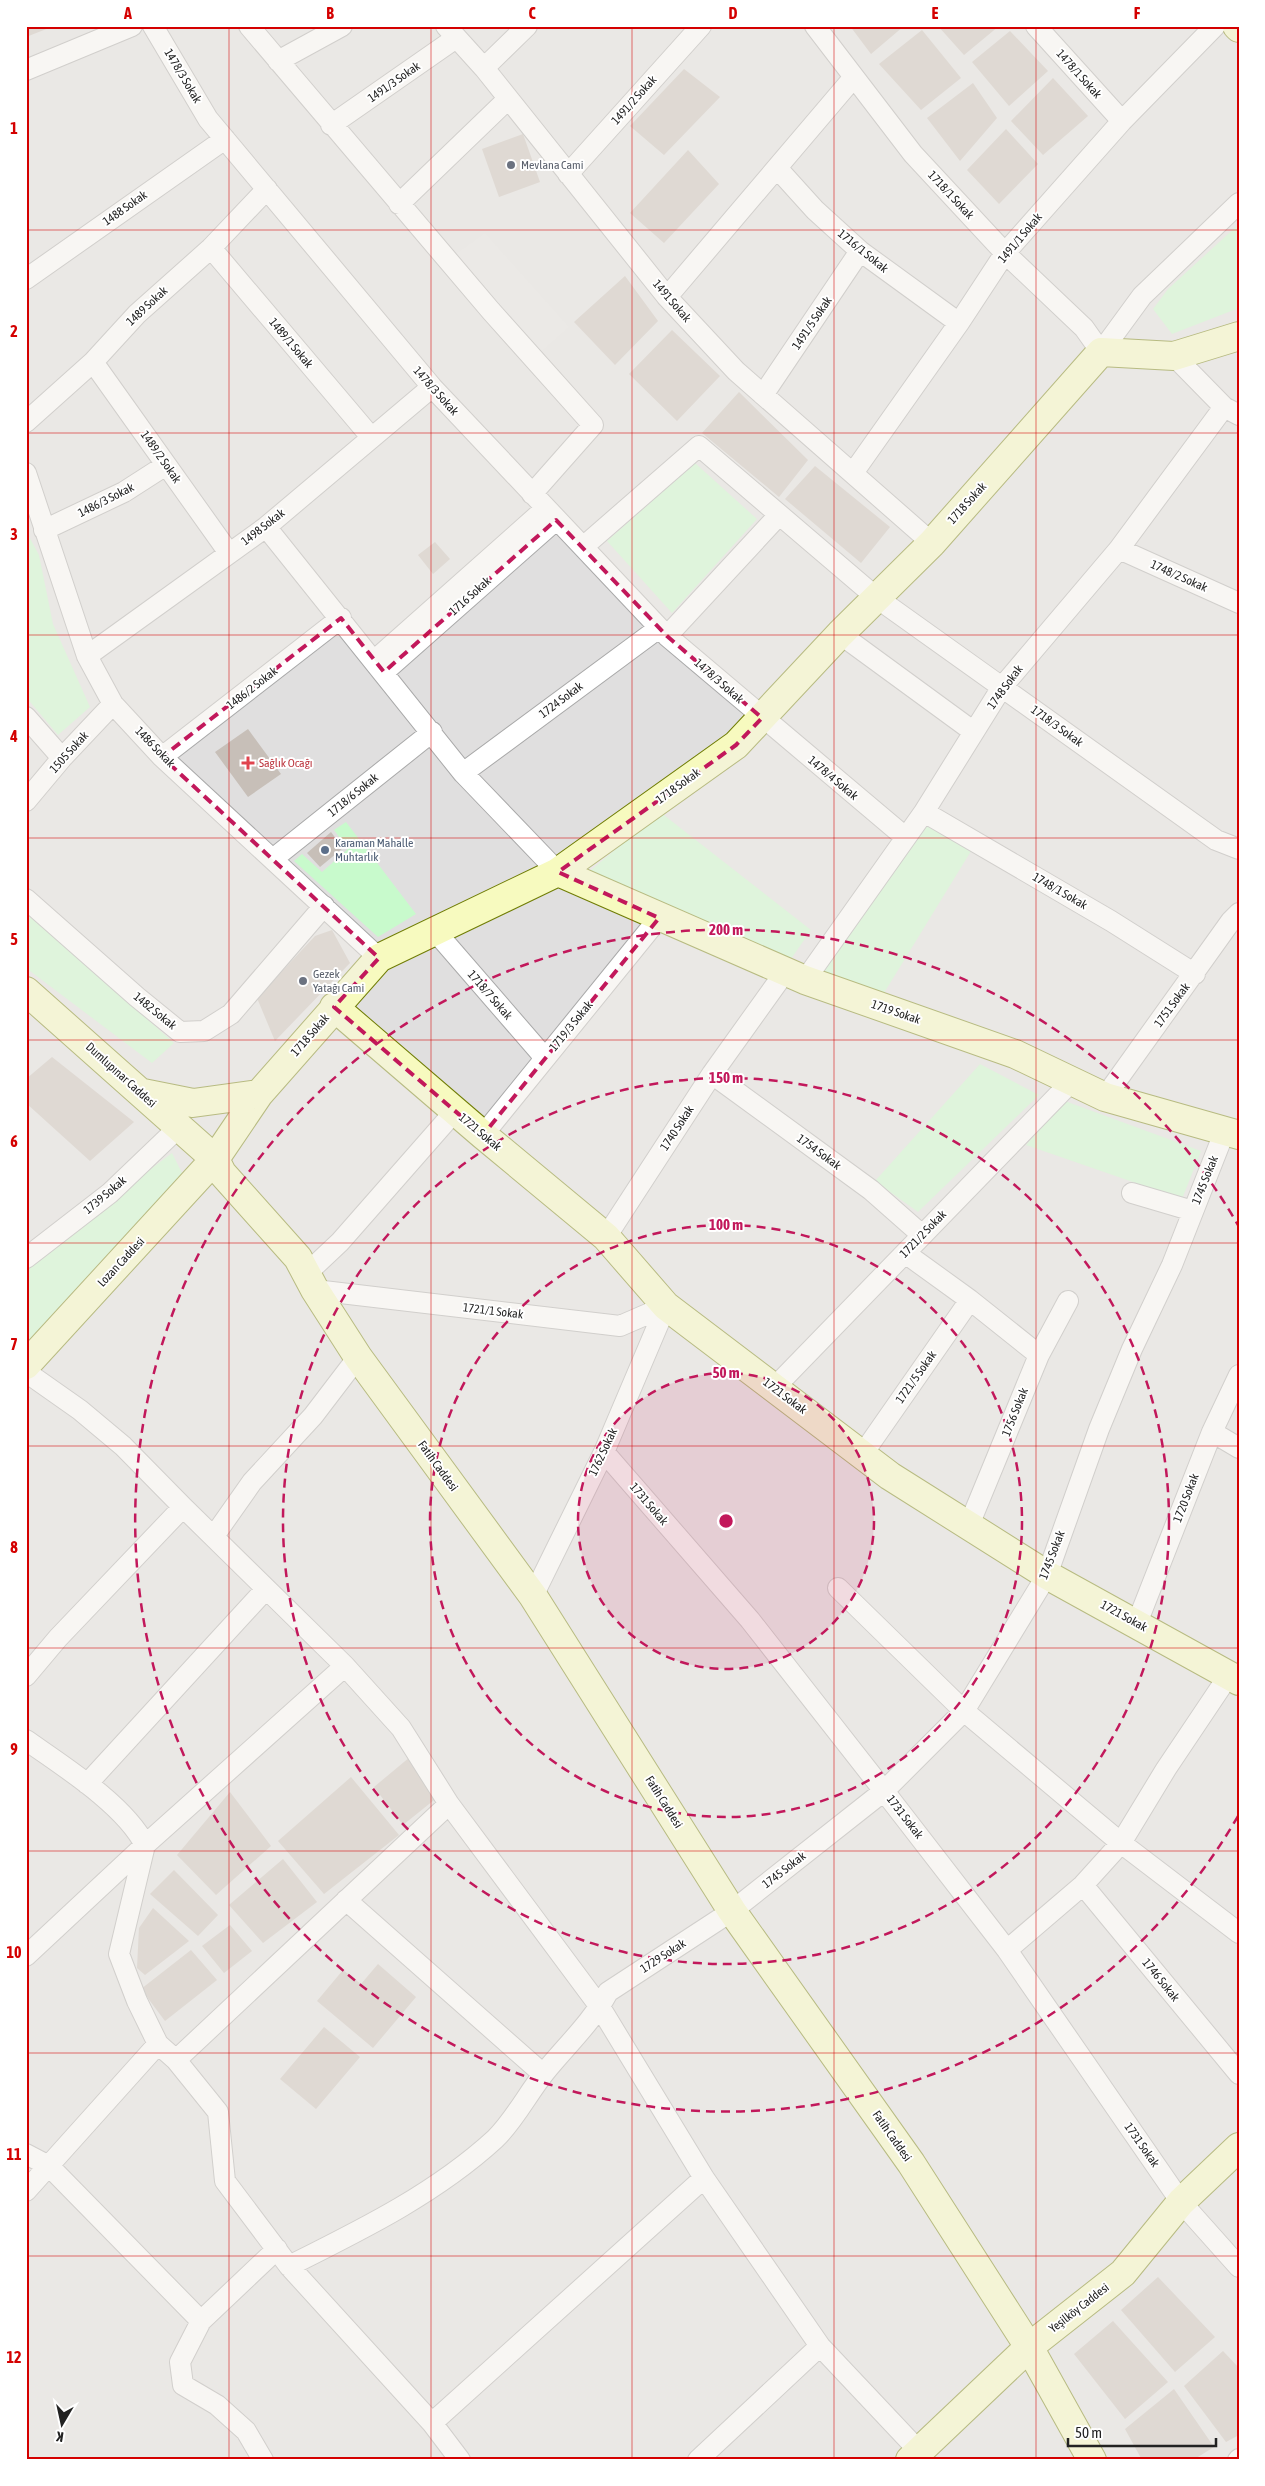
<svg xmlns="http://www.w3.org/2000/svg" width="1265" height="2486" font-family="'Asap Condensed',sans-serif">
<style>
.residential{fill:#e0dfdf}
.park{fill:#c8facc}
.parking{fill:#e2e2e2}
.building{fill:#c7bfb8}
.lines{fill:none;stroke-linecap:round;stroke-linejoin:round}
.street-casing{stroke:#a9a9a9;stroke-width:22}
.secondary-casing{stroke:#707d05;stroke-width:30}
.street{stroke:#fff;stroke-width:20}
.secondary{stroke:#f7fabf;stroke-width:28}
.marked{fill:none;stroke:#c2185b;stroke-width:4;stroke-dasharray:10 6;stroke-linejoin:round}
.grid{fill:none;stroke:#d40000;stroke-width:1;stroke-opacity:0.55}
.ring{fill:none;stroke:#c2185b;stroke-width:2.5;stroke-dasharray:9 6}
.worship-dot{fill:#6b7280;stroke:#fff;stroke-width:2}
.health-dot{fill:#e0444e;stroke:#fff;stroke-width:2}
.service-dot{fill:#5c6f8a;stroke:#fff;stroke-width:2}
.labels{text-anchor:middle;stroke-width:4;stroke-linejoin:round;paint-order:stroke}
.street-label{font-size:12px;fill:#222;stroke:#fff}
.worship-label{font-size:12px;fill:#5b616d;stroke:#fff;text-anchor:start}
.health-label{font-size:12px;fill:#be3a42;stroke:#fff;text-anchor:start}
.service-label{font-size:12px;fill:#4e5e75;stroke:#fff;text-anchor:start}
.centre{fill:#c2185b;stroke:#fff;stroke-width:2.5}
.ring-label{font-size:15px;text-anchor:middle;font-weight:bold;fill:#c2185b;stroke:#fff;stroke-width:4;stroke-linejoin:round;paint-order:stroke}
.neatline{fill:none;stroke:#d40000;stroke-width:2}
.grid-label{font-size:16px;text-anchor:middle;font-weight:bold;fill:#d40000}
</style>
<rect width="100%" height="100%" fill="#f2efe9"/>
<path class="residential" d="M26,26H1239V2460H26Z"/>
<path class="park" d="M1239,224V308L1172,334L1153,309L1168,289Z
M695,463L757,519L672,613L607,541Z
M26,531L39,555L53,624L90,707L58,735L26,697Z
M660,812L811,930L791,959L584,876Z
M346,822L416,914L378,937L294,861L302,854L322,872L348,849L334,830Z
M926,822L976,843L884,993L823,971Z
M26,910L174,1043L152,1063L26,968Z
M980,1064L1039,1095L918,1212L875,1181Z
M1065,1101L1201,1151L1182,1199L1026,1145Z
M172,1153L182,1173L26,1343V1263Z"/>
<path class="parking" d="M485,233L569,327L533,359L447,260Z"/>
<path class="building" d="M26,26H54L26,37Z
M850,26H904L871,54Z
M938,26H999L964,55Z
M922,30L961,78L921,110L879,64Z
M1010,31L1048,71L1009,106L972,62Z
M684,69L720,97L664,155L630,126Z
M1053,78L1088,116L1043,155L1011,121Z
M973,83L997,118L960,161L927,118Z
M1006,129L1038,164L999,204L967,170Z
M523,134L540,182L499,197L482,149Z
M688,150L719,184L664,243L630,213Z
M625,276L658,321L615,365L574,322Z
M672,330L720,376L677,421L629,374Z
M739,392L808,460L779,497L702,433Z
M815,466L890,527L861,563L785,499Z
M435,542L450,559L433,574L418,555Z
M248,729L281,774L248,797L215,752Z
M331,832L343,848L320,867L307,853Z
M332,930L350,963L275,1041L257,998L315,936Z
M52,1057L134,1122L90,1161L26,1103V1079Z
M410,1757L439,1796L403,1825L374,1787Z
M351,1777L399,1835L324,1894L278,1841Z
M230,1792L271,1846L216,1895L177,1855Z
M283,1859L317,1902L263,1943L229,1905Z
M174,1870L218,1915L198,1936L150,1894Z
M153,1908L189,1941L145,1975L137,1968L139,1928Z
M230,1925L252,1951L224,1973L202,1946Z
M191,1950L217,1980L165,2021L141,1989Z
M378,1964L416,1997L373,2048L317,2001L343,1970L361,1984Z
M324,2027L360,2057L316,2109L280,2079Z
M1158,2277L1215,2337L1175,2372L1121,2310Z
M1113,2321L1168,2382L1125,2419L1074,2354Z
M1223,2351L1239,2368V2435L1226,2442L1184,2386Z
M1174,2389L1214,2447L1193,2460H1142L1125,2429Z"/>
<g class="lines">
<defs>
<path id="street" d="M153,26L208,119L432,387L667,636L905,837
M249,26L491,311L593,425L532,494
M446,26L484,68L667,297L736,371L932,543
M815,26L913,154L1005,253L1084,328L1101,352L1142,296L1239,203
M1036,26L1122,121
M278,61L342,26
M484,68L527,26
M26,70L132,26
M331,125L456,38
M777,168L815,210L860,251L959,323
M568,174L701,26
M399,204L508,99
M211,248L371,437
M26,279L225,139
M667,297L854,77
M1174,356L1224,407L1239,415
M93,362L229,553
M763,395L860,251
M26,422L93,362L137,314L211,248L267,189
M26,473L87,656L113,704L162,757L379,958
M853,473L959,323L1005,253L1122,121L1215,26
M266,527L463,773L558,872
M44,530L124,492L166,465
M583,547L699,446L877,598L1216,840L1239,849
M1119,549L1239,603
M840,634L974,732
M667,636L779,515
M87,656L266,527L432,387
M375,660L545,509
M384,672L556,520
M26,717L62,758
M162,757L341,618
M463,773L659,628
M26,801L62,758L113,704
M924,812L1111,921L1195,974
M274,858L432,732
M26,899L137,997L180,1032L204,1031L231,1014L324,906
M435,931L545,1058
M805,980L924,812L1002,687L1119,549L1224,407
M712,1074L871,1190L922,1235
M1105,1097L1231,921L1239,913
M483,1135L659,918
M1132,1193L1193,1211
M606,1237L712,1074L785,972
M905,1253L970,1300L1039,1355
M26,1258L110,1193L179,1127
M306,1274L340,1242L455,1111
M315,1290L620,1326L666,1306
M26,1372L80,1410L123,1446L183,1507L345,1666L401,1728L449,1804L600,2007L704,2178L820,2346L919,2451
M774,1388L1072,1081
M1212,1432L1239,1448
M604,1452L750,1620L884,1791L1007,1950L1181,2202L1239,2267
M862,1455L970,1300
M969,1525L1039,1355L1068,1301
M214,1536L252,1482L313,1416L358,1357
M838,1588L964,1711L1121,1843L1239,1933
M533,1596L604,1452L666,1306
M1137,1623L1212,1432L1239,1375
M26,1676L58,1638L183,1507
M26,1740C63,1766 125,1805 145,1845L119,1954L137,2001L158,2044L176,2060L218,2112L225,2181L289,2266L432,2423L460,2460
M87,1784L265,1590
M1083,1885L1239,2074
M346,1900L543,2074
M1007,1950L1083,1885L1121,1843L1166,1769L1229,1675
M26,1956L145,1845L345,1666
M176,2060L449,1804
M26,2154L49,2166L201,2321
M26,2191L158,2044
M289,2266C361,2230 435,2194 495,2139C514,2121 528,2093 545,2072C566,2046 592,2022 608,1992L732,1911L884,1791L964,1711L1047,1575L1099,1429L1132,1349L1172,1265L1224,1133
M432,2423L704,2178
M263,2460L246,2431L217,2405L183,2385L180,2362L201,2321L277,2249
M698,2460L820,2346
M1238,2460L1239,2459"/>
<path id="secondary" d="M1237,26L1239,28
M558,872L805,980L1015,1054L1105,1097L1239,1135
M26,991L215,1159L222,1173L298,1258L315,1290L358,1357L533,1596L732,1911L911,2163L1029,2347L1092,2460
M334,1007L483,1135L606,1237L666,1306L890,1476L1047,1575L1239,1681
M143,1093L193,1103L259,1094
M26,1365L215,1159L259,1094L379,958L558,872L736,745L840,634L932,543L1101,352L1174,356L1239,336
M910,2460L1029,2347L1123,2273L1181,2202L1239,2147"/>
</defs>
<use href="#street" class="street-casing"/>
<use href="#secondary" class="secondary-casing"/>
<use href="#street" class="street"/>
<use href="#secondary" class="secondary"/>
</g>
<path d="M0 0H1265V2486H0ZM556,520L667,636L762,718L736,745L558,872L659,918L483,1135L334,1007L379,958L162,757L341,618L384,672Z" fill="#f2efe9" fill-opacity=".55" fill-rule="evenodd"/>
<path class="marked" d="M556,520L667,636L762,718L736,745L558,872L659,918L483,1135L334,1007L379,958L162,757L341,618L384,672Z"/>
<path class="grid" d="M229,26V2460M431,26V2460M632,26V2460M834,26V2460M1036,26V2460M26,230H1239M26,433H1239M26,635H1239M26,838H1239M26,1040H1239M26,1243H1239M26,1446H1239M26,1648H1239M26,1851H1239M26,2053H1239M26,2256H1239"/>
<circle cx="726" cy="1521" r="148" fill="#c2185b" fill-opacity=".12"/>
<g class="ring">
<circle cx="726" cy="1521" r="148"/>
<circle cx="726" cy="1521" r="296"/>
<circle cx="726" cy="1521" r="443"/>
<path d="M1238 1816A591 591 0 1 1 1238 1225"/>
</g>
<g class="worship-dot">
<circle cx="511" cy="165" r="5"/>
<circle cx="303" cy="981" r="5"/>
</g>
<path class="health-dot" d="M245.5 755.5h5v5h5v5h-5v5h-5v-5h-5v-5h5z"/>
<circle class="service-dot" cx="325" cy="850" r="5"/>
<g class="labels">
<g class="street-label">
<text transform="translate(1079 74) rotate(48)" y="4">1478/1 Sokak</text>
<text transform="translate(183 76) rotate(59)" y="4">1478/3 Sokak</text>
<text transform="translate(394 82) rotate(-35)" y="4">1491/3 Sokak</text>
<text transform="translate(634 100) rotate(-48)" y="4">1491/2 Sokak</text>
<text transform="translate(951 195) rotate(47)" y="4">1718/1 Sokak</text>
<text transform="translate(125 208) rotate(-35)" y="4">1488 Sokak</text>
<text transform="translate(1020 238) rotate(-50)" y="4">1491/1 Sokak</text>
<text transform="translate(863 251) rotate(39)" y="4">1716/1 Sokak</text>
<text transform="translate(672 301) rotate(49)" y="4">1491 Sokak</text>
<text transform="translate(147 306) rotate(-43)" y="4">1489 Sokak</text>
<text transform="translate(812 323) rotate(-56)" y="4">1491/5 Sokak</text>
<text transform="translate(291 343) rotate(50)" y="4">1489/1 Sokak</text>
<text transform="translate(436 391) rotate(48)" y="4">1478/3 Sokak</text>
<text transform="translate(161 457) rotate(55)" y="4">1489/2 Sokak</text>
<text transform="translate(106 500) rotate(-27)" y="4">1486/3 Sokak</text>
<text transform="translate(967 503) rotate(-48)" y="4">1718 Sokak</text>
<text transform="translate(263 527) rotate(-38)" y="4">1498 Sokak</text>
<text transform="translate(1179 576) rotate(24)" y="4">1748/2 Sokak</text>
<text transform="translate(470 596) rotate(-42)" y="4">1716 Sokak</text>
<text transform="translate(719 681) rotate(41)" y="4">1478/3 Sokak</text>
<text transform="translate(1005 687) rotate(-54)" y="4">1748 Sokak</text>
<text transform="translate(252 688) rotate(-38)" y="4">1486/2 Sokak</text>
<text transform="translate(561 700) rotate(-37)" y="4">1724 Sokak</text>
<text transform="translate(1057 726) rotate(36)" y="4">1718/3 Sokak</text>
<text transform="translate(155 747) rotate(46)" y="4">1486 Sokak</text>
<text transform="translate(69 752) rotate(-48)" y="4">1505 Sokak</text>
<text transform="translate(833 778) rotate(40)" y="4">1478/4 Sokak</text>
<text transform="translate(678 786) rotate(-36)" y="4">1718 Sokak</text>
<text transform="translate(353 795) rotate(-39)" y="4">1718/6 Sokak</text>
<text transform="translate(1060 891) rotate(30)" y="4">1748/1 Sokak</text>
<text transform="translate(490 995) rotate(49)" y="4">1718/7 Sokak</text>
<text transform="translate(1172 1005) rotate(-54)" y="4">1751 Sokak</text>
<text transform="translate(155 1011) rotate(39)" y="4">1482 Sokak</text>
<text transform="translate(896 1012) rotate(19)" y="4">1719 Sokak</text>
<text transform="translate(571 1026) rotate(-51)" y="4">1719/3 Sokak</text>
<text transform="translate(310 1035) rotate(-49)" y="4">1718 Sokak</text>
<text transform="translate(121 1075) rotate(42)" y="4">Dumlupınar Caddesi</text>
<text transform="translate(677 1128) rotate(-57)" y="4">1740 Sokak</text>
<text transform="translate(480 1132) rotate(40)" y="4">1721 Sokak</text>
<text transform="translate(819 1152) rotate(36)" y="4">1754 Sokak</text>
<text transform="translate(1205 1180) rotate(-68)" y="4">1745 Sokak</text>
<text transform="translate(105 1195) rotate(-40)" y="4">1739 Sokak</text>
<text transform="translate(923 1234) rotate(-46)" y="4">1721/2 Sokak</text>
<text transform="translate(121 1262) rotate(-47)" y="4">Lozan Caddesi</text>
<text transform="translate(493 1311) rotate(7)" y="4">1721/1 Sokak</text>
<text transform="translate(916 1377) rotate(-55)" y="4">1721/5 Sokak</text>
<text transform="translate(785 1396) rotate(37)" y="4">1721 Sokak</text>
<text transform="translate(1015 1412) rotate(-68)" y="4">1756 Sokak</text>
<text transform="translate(603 1452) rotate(-65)" y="4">1762 Sokak</text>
<text transform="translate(438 1466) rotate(54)" y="4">Fatih Caddesi</text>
<text transform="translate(1186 1498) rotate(-69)" y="4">1720 Sokak</text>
<text transform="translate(649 1504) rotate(49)" y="4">1731 Sokak</text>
<text transform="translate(1052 1555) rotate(-69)" y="4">1745 Sokak</text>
<text transform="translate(1124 1616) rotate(29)" y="4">1721 Sokak</text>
<text transform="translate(664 1802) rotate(58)" y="4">Fatih Caddesi</text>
<text transform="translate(905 1817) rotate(52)" y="4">1731 Sokak</text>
<text transform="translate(784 1870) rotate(-38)" y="4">1745 Sokak</text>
<text transform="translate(663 1956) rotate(-33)" y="4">1729 Sokak</text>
<text transform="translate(1161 1980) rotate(51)" y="4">1746 Sokak</text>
<text transform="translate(892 2136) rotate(55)" y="4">Fatih Caddesi</text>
<text transform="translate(1142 2145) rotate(55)" y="4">1731 Sokak</text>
<text transform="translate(1079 2308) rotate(-38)" y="4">Yeşilköy Caddesi</text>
</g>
<g class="worship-label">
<text x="521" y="169">Mevlana Cami</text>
<text x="313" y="978">Gezek<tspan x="313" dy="14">Yatağı Cami</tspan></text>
</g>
<g class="health-label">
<text x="259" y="767">Sağlık Ocağı</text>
</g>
<g class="service-label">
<text x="335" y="847">Karaman Mahalle<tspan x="335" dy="14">Muhtarlık</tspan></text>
</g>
</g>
<circle cx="726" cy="1521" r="8" class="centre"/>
<g class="ring-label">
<text x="726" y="935">200 m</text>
<text x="726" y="1083">150 m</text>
<text x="726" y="1230">100 m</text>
<text x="726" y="1378">50 m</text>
</g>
<rect width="1265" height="2486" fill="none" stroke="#ffffff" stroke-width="55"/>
<g transform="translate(62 2424) rotate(189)" stroke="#ffffff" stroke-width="4" paint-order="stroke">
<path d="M0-4L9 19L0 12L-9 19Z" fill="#222222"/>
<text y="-8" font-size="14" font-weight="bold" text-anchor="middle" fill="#222222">K</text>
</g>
<path d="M1068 2438v8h148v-8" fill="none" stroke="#222222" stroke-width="2.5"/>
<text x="1075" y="2438" font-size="15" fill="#222222" stroke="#ffffff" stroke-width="4" paint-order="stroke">50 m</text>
<rect x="28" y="28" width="1210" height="2430" class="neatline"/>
<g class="grid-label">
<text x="128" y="19">A</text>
<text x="330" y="19">B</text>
<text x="532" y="19">C</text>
<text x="733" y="19">D</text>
<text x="935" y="19">E</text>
<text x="1137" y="19">F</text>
<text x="14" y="134">1</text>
<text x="14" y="337">2</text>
<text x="14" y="540">3</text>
<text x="14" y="742">4</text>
<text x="14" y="945">5</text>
<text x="14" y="1147">6</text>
<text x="14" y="1350">7</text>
<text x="14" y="1553">8</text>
<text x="14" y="1755">9</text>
<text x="14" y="1958">10</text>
<text x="14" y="2160">11</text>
<text x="14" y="2363">12</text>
</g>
</svg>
